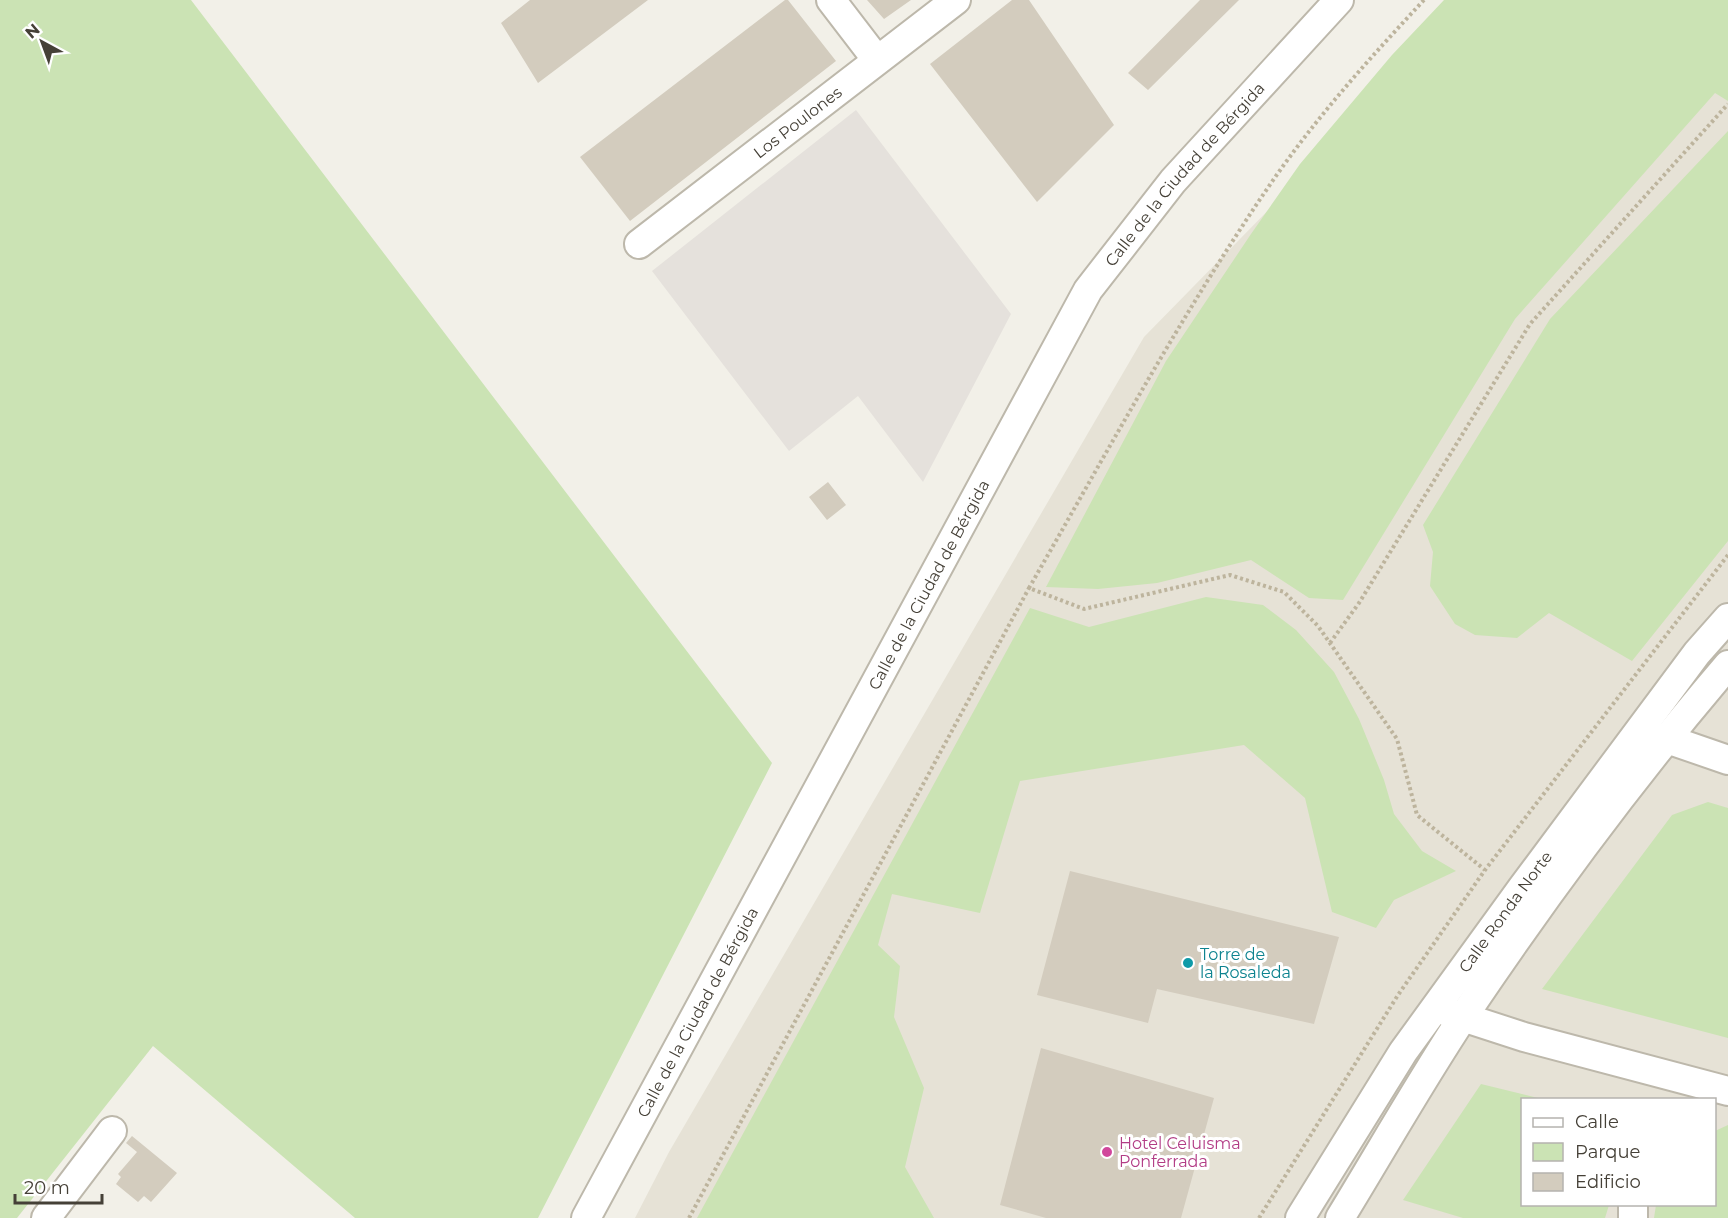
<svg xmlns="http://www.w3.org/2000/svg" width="1728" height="1218" font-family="Montserrat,sans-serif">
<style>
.residential{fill:#e6e2d6;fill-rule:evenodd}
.industrial{fill:#e5e1dc}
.green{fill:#cbe3b4}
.building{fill:#d3ccbe}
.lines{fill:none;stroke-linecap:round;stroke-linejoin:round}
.minor-casing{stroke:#bdb8ab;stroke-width:32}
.path{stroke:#bdb49d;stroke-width:4;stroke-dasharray:3 3;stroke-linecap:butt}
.minor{stroke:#fff;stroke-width:28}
.culture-dot{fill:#0f9aa8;stroke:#fff;stroke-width:2}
.hotel-dot{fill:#d1479c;stroke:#fff;stroke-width:2}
.labels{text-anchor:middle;stroke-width:6;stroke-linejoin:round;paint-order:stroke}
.street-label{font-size:16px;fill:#454037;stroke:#fff}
.culture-label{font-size:16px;fill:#0d838f;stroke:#fff;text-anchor:start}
.hotel-label{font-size:16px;fill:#b23c85;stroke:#fff;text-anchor:start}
</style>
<rect width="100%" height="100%" fill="#f2f0e8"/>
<path class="residential" d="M1474,0H1728V1218H635L669,1152L1144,337ZM1522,1100H1714V1204H1522Z"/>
<path class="industrial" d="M856,110L1011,314L923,482L858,396L789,451L652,271Z"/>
<path class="green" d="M0,0H191L772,763L538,1218H355L153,1046L17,1218H0Z
M1444,0H1728V101L1715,93L1515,319L1343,600L1309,598L1251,560L1157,583L1098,589L1046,587L1166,361L1251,234L1300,164L1392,55Z
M1728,131V541L1632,661L1549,613L1517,638L1475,635L1455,624L1430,586L1433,552L1423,525L1550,319Z
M1206,597L1263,605L1296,630L1334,672L1359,719L1384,780L1394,814L1422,851L1456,871L1394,900L1376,928L1332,912L1305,798L1244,745L1020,781L980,913L892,894L878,945L900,966L894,1017L924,1088L905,1167L934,1218H697L1030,608L1089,627Z
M1708,802L1728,808V1038L1542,989L1672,815Z
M1481,1084L1542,1099L1522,1100V1204L1609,1205L1605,1218H1463L1403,1200Z
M1728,1125V1218H1654L1656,1205L1714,1204L1715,1131Z"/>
<path class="building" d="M530,0H648L538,83L501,23Z
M785,0H788L836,61L630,221L580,157Z
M867,0H911L884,19Z
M1012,0H1029L1114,125L1037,202L930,64Z
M1200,0H1239L1148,90L1128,73Z
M828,482L846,505L827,520L809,497Z
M1070,871L1339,937L1314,1024L1157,989L1148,1023L1037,995Z
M1041,1048L1214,1098L1181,1218H1046L1000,1205Z
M132,1136L177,1173L151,1202L144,1196L138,1202L116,1184L121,1177L118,1174L137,1152L126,1143Z"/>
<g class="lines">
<defs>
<g id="minor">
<path d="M831,0L877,60"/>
<path id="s1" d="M639,244L956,0"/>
<path d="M1667,739L1728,760"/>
<path d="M1447,1012L1524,1037L1728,1091"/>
<path d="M46,1218L112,1131"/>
<path id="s2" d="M586,1218L1088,290L1173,181L1339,0"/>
<path id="s3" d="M1300,1218L1403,1052L1522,888L1697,653L1728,618"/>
<path d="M1340,1218C1381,1151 1420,1082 1463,1017C1545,895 1633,776 1728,665"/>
<path d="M1633,1218V1204"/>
</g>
</defs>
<use href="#minor" class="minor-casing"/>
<path class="path" d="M1424,0C1368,60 1313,121 1267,189C1180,317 1106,454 1029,588L1084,609L1230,575L1284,592L1318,626L1397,739L1417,815L1485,870
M1330,643L1359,603L1530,324L1728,104
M689,1218L1029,588
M1259,1218L1398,995L1485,870L1728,555"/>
<use href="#minor" class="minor"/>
</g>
<circle class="culture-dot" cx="1188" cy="963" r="6"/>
<circle class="hotel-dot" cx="1107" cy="1152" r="6"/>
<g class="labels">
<g class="street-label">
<text dy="6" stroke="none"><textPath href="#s1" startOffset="200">Los Poulones</textPath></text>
<text dy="6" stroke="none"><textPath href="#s2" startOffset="1206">Calle de la Ciudad de Bérgida</textPath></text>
<text dy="6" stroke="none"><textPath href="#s2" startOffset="720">Calle de la Ciudad de Bérgida</textPath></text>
<text dy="6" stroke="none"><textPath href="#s3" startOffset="369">Calle Ronda Norte</textPath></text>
<text dy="6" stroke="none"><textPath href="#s2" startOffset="234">Calle de la Ciudad de Bérgida</textPath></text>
</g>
<g class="culture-label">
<text x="1200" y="960">Torre de<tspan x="1200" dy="18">la Rosaleda</tspan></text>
</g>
<g class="hotel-label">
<text x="1119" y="1149">Hotel Celuisma<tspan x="1119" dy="18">Ponferrada</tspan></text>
</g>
</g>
<rect x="1521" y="1098" width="195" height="108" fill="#ffffff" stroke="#b5b3af" stroke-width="1.5"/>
<rect x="1533" y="1118" width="30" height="9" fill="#ffffff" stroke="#b5b3af" stroke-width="1.5"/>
<text x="1575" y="1128" font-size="18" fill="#454037">Calle</text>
<rect x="1533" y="1143" width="30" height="18" fill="#cbe3b4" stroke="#b5b3af" stroke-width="1.5"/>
<text x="1575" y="1158" font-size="18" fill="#454037">Parque</text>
<rect x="1533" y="1173" width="30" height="18" fill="#d3ccbe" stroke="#b5b3af" stroke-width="1.5"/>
<text x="1575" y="1188" font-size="18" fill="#454037">Edificio</text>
<g transform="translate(42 42) rotate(319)" stroke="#ffffff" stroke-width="4.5" paint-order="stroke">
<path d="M0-4.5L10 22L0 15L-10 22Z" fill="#454037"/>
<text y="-9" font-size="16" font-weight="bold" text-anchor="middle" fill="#454037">N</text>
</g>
<path d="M15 1194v9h87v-9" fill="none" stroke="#454037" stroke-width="3"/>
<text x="24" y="1194" font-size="18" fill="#454037" stroke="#ffffff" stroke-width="4.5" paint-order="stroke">20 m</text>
</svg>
